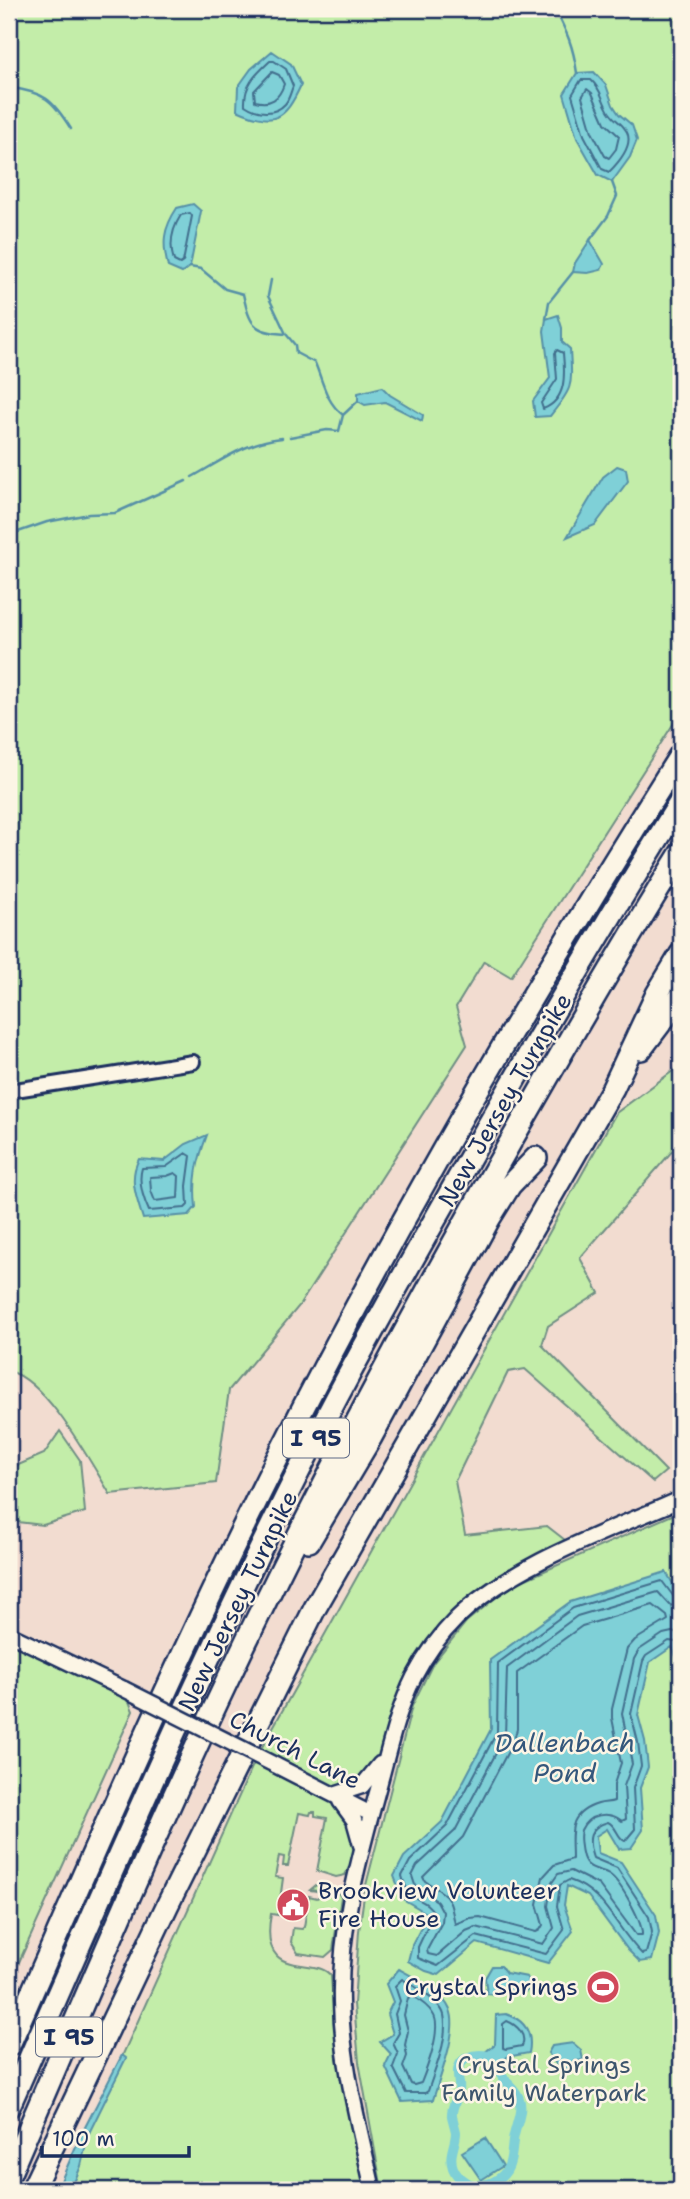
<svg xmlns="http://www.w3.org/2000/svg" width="690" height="2199" font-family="'Shantell Sans',sans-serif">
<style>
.green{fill:#c3eda9;stroke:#6f8e84;stroke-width:2}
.water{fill:#7fd0d7;stroke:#5790a7;stroke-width:2}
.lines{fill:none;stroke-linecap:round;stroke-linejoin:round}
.shore{stroke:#436f8e;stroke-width:2}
.stream{stroke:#5790a7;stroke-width:2.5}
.canal{stroke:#7fd0d7;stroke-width:10}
.minor-casing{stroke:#1b2f5e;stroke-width:18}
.tertiary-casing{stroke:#1b2f5e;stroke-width:19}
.motorway-casing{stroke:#1b2f5e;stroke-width:26}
.minor{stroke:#fcf5e5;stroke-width:12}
.tertiary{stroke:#fcf5e5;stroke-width:14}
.motorway{stroke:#fcf5e5;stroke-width:21}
.tertiary-bridge-casing{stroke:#1b2f5e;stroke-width:19;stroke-linecap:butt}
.tertiary-bridge{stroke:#fcf5e5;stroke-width:14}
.labels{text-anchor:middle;stroke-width:5;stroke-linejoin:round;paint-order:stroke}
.shield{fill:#fcf5e5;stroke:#5e6a86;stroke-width:2}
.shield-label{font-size:23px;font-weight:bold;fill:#1b2f5e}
.street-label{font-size:24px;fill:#1b2f5e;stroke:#fcf5e5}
.poi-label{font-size:24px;fill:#1b2f5e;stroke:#fcf5e5;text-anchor:start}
.park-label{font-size:24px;fill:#3d556d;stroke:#fcf5e5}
.water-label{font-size:26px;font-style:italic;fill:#34577c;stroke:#fcf5e5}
</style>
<rect width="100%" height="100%" fill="#f2dcd0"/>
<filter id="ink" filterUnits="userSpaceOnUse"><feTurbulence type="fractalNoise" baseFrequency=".0143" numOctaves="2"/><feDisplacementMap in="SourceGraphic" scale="14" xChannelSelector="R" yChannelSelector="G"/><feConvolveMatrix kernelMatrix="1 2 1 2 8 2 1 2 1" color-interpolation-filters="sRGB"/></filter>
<g filter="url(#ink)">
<path class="green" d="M9,9H681V712L511,977L484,961L456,1007L467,1045L299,1306L229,1390L216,1483L110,1494C89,1460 47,1381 9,1371Z
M681,1065V1141L580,1258L599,1293L548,1326L542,1345L666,1471L653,1482L525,1369L508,1372L455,1481L465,1535L547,1526L574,1547L504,1581L425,1658L388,1750L369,1775L329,1800C353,1817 361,1849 345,1875L336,1877L317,1871L327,1818L315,1816V1812H311L310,1815L299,1813L288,1866H283L284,1857L279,1856L275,1877L283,1878L278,1915L271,1914C258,1984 316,1954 331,1976L337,2058L366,2190H62L257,1756L616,1113Z
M60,1431L80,1460L85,1512L43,1525L9,1521V1469L44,1454Z
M681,1511V2190H382L359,2062L354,2004L359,1931L365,1889L412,1706L433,1663L466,1622L510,1586Z
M9,1634L124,1689L133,1711L9,1984Z
M316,1885L335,1889L341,1897L333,1950L325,1957L298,1953L291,1942L293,1928L302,1929L304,1927L309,1896L317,1898L321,1895L317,1891L310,1890Z"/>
<path class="water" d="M272,51L291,64L301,85C285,120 274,127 237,110L238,87L251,69Z
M594,72L606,85L613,105L619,114L632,125L637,140L630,157L612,182L598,175L577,138L564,94L577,73Z
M193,204L201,211L190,267L182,273L168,267C162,243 163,229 177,208Z
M590,240L604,264L601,270L588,273L573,272L575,263Z
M558,315L562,328V342L570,349C572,386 574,387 550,416L535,417L533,401L550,378L544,331L546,319Z
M382,387L390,395L423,415L422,421L385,402L365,405L358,401V393Z
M617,466L626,469L628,481L595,525L567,537L603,477Z
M207,1135C197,1162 193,1179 196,1207L189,1215L143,1219C137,1199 128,1179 139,1159L164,1161L186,1144Z
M666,1572L681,1597V1669L672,1647L650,1662L638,1715L645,1741L648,1767L640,1788L643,1830L631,1848L619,1849L607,1829L596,1836L598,1853L621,1862L656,1915L659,1933L652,1960L640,1962L628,1950L588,1896L567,1886L564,1905L573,1931L548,1963L477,1943L439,1975L426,1971L408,1961L412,1945L428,1914L403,1899L394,1876L404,1857L442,1822L491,1729L490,1660L570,1602Z
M492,1966H501L506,1973L527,1977L529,1982L527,1991L519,1994L502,1990L499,1995L487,1994L485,1978Z
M399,1969C416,1978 442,1991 450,2010C459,2030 439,2079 433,2100L402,2102L385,2066L391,2054L380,2042L393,2034L387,2014L393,2002L386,1984Z
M506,2014C525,2020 533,2033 529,2053L507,2057L502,2067L484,2053L495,2044L496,2015Z
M573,2043L581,2050L583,2060L572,2062L568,2069L559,2068L548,2053L552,2046Z
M122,2055L126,2058L88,2135L81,2166L71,2190H57L80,2137Z
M485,2138L503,2166L481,2180L462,2152Z"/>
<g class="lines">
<path class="shore" d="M270,61H274L286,69L293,86C291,91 289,100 285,104C274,116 257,113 245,105C244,85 255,75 270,61Z
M272,72L279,75L284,84C279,99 271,105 255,101L254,91Z
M581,80H591C601,89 601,97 607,108C611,118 620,121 625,129C636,143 619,162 609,172L602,169L584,135L572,95Z
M587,89L592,93L605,123L619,136L616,149L609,158L605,156L592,132L582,97Z
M190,213L192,216L183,262L180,264L174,261C169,245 172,229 181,215Z
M557,350L563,353C565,374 567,400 543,409L541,403L557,379L555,353Z
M186,1153L191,1156L187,1186L188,1205L185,1208L149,1211C143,1198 138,1181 142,1168L166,1167Z
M175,1173L179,1176L178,1198L155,1201L151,1191L150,1177L167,1176Z
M681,1599L674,1597L662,1581L573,1608L498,1663L497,1732L447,1826L410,1861L402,1876C410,1906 423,1894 434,1913L418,1947V1958L438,1966L476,1936L546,1954L564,1930L557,1906L560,1885L569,1880C606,1892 615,1928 642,1954L646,1953L652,1932L649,1917L617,1868L593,1858C587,1840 588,1827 608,1822C617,1826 617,1838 625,1841L635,1829L633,1788L641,1766L638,1742L631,1714L643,1661L646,1656L669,1641L676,1642L681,1650
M653,1605L667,1616L668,1620L635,1640L627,1649L612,1709V1718L621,1763L614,1784V1801C609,1803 604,1802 598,1804C566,1814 572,1833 572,1859L554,1865L543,1877L537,1904L543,1925L540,1930L536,1932L480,1917L470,1918L455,1924C449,1896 451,1897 425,1881L423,1877L463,1837L514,1740L517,1729V1673L582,1626Z
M681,1608L670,1605L658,1592L577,1616L507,1668L505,1736L455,1831L417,1866L412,1876L416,1888L437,1901L443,1912L442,1922L427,1950L428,1954L437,1956L466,1931L476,1927L543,1944L554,1928L548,1906L551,1884L558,1874L571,1871L599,1885L636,1935H642C643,1922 620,1881 609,1874C600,1869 587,1870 583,1857C581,1850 579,1837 581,1830C588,1814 609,1810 622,1821L626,1819L624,1786L632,1764L622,1713L634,1659L639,1650L663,1634L672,1632L681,1635
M402,1979C413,1985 441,2002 444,2015C449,2038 435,2069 428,2091L425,2093H406L393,2067L398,2054L393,2043L399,2033L395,2014L400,2001L395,1986Z
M412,1996C419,2000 429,2007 433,2014C443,2028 427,2068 421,2083L414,2085L411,2084L403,2067L407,2056L405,2045L408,2031L404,2015L408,1998Z
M507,2021C517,2025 527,2035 522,2046L506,2049L503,2048V2024Z"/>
<path class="stream" d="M555,9C567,33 573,45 577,73
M9,87C45,94 51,97 71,129
M590,240L608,216L617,196L612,182
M190,267L201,269L225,289L243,294C250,325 253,332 286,334L295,345L296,353L315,363C323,382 326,402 343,415L358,401
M271,280L268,296L286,334
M546,319L549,302L573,272
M290,437L327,430L339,431L343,415
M192,477C223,460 245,442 282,438
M9,539L18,532L47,522L89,514L115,513L186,481"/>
<path class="canal" d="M488,2056C475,2053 457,2057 458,2075C458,2081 460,2085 459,2091C457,2099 451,2107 452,2116C453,2121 455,2127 456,2132C456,2145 448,2154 453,2168C464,2195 504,2188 510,2162C512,2155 512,2148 513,2141C515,2123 528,2107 514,2090C506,2081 501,2077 497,2064"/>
<defs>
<path id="minor" d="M9,1091L193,1062"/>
<path id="tertiary" d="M9,1634L124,1689
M275,1765L371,1814
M334,1795L362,1786L380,1764
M340,1801L354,1820L361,1845
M373,2190C360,2129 342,2065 341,2002C339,1925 361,1852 381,1778C390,1745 398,1709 414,1677C425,1656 440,1635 457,1618C512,1564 611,1530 681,1499"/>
<path id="motorway" d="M641,1049L681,996
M309,1541L371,1437L489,1219L510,1185L536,1158
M9,2045C96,1846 182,1647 280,1453C401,1213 538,981 681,754
M9,2106C104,1889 197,1673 304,1461C348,1373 396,1288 445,1202C521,1066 599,933 681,801
M9,2175C81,2009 151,1841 229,1677C322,1481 424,1291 533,1103C581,1019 630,935 681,853
M32,2190L167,1906L315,1608L613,1088L657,994L681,954"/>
</defs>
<use href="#minor" class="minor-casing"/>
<use href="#tertiary" class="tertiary-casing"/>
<use href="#motorway" class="motorway-casing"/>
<use href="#minor" class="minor"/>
<use href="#tertiary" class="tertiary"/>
<use href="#motorway" class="motorway"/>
<defs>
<path id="tertiary-bridge" d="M124,1689L275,1765"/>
</defs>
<use href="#tertiary-bridge" class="tertiary-bridge-casing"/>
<use href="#tertiary-bridge" class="tertiary-bridge"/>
</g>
</g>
<defs>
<symbol id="civic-disc" viewBox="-11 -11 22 22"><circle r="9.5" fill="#d1495b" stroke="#fcf5e5"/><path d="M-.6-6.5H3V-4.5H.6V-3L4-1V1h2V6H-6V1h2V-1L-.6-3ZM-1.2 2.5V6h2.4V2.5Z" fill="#fff"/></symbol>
<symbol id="stadium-disc" viewBox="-11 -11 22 22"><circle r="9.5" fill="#d1495b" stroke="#fcf5e5"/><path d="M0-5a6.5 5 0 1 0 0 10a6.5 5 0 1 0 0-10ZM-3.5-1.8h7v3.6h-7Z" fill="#fff"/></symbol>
</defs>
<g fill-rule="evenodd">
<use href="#civic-disc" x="274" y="1886" width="38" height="38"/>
<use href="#stadium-disc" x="584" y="1968" width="38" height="38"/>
</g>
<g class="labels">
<g class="shield">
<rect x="283" y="1418.5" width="66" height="39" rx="5"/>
<rect x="36" y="2017.5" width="66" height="39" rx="5"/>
</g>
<g class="shield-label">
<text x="316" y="1446">I 95</text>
<text x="69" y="2045">I 95</text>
</g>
<g class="street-label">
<text transform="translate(505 1100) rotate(-60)" y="8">New Jersey Turnpike</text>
<text transform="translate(238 1601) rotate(-64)" y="8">New Jersey Turnpike</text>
<text transform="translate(295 1750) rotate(27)" y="8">Church Lane</text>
</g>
<g class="poi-label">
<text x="318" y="1899">Brookview Volunteer<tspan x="318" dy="28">Fire House</tspan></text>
<text x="578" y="1995" text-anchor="end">Crystal Springs</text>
</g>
<g class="park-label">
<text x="544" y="2073">Crystal Springs<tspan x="544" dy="28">Family Waterpark</tspan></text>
</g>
<g class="water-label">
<text x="565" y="1752">Dallenbach<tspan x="565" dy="30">Pond</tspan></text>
</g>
</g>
<rect width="690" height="2199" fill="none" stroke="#fcf5e5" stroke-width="35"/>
<rect x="18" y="18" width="655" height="2164" fill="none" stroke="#1b2f5e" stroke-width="2.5" filter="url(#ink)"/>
<path d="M42 2146v10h147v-10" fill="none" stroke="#1b2f5e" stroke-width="3.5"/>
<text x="52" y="2146" font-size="21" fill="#1b2f5e" stroke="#fcf5e5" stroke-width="5" paint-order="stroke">100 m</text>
</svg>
